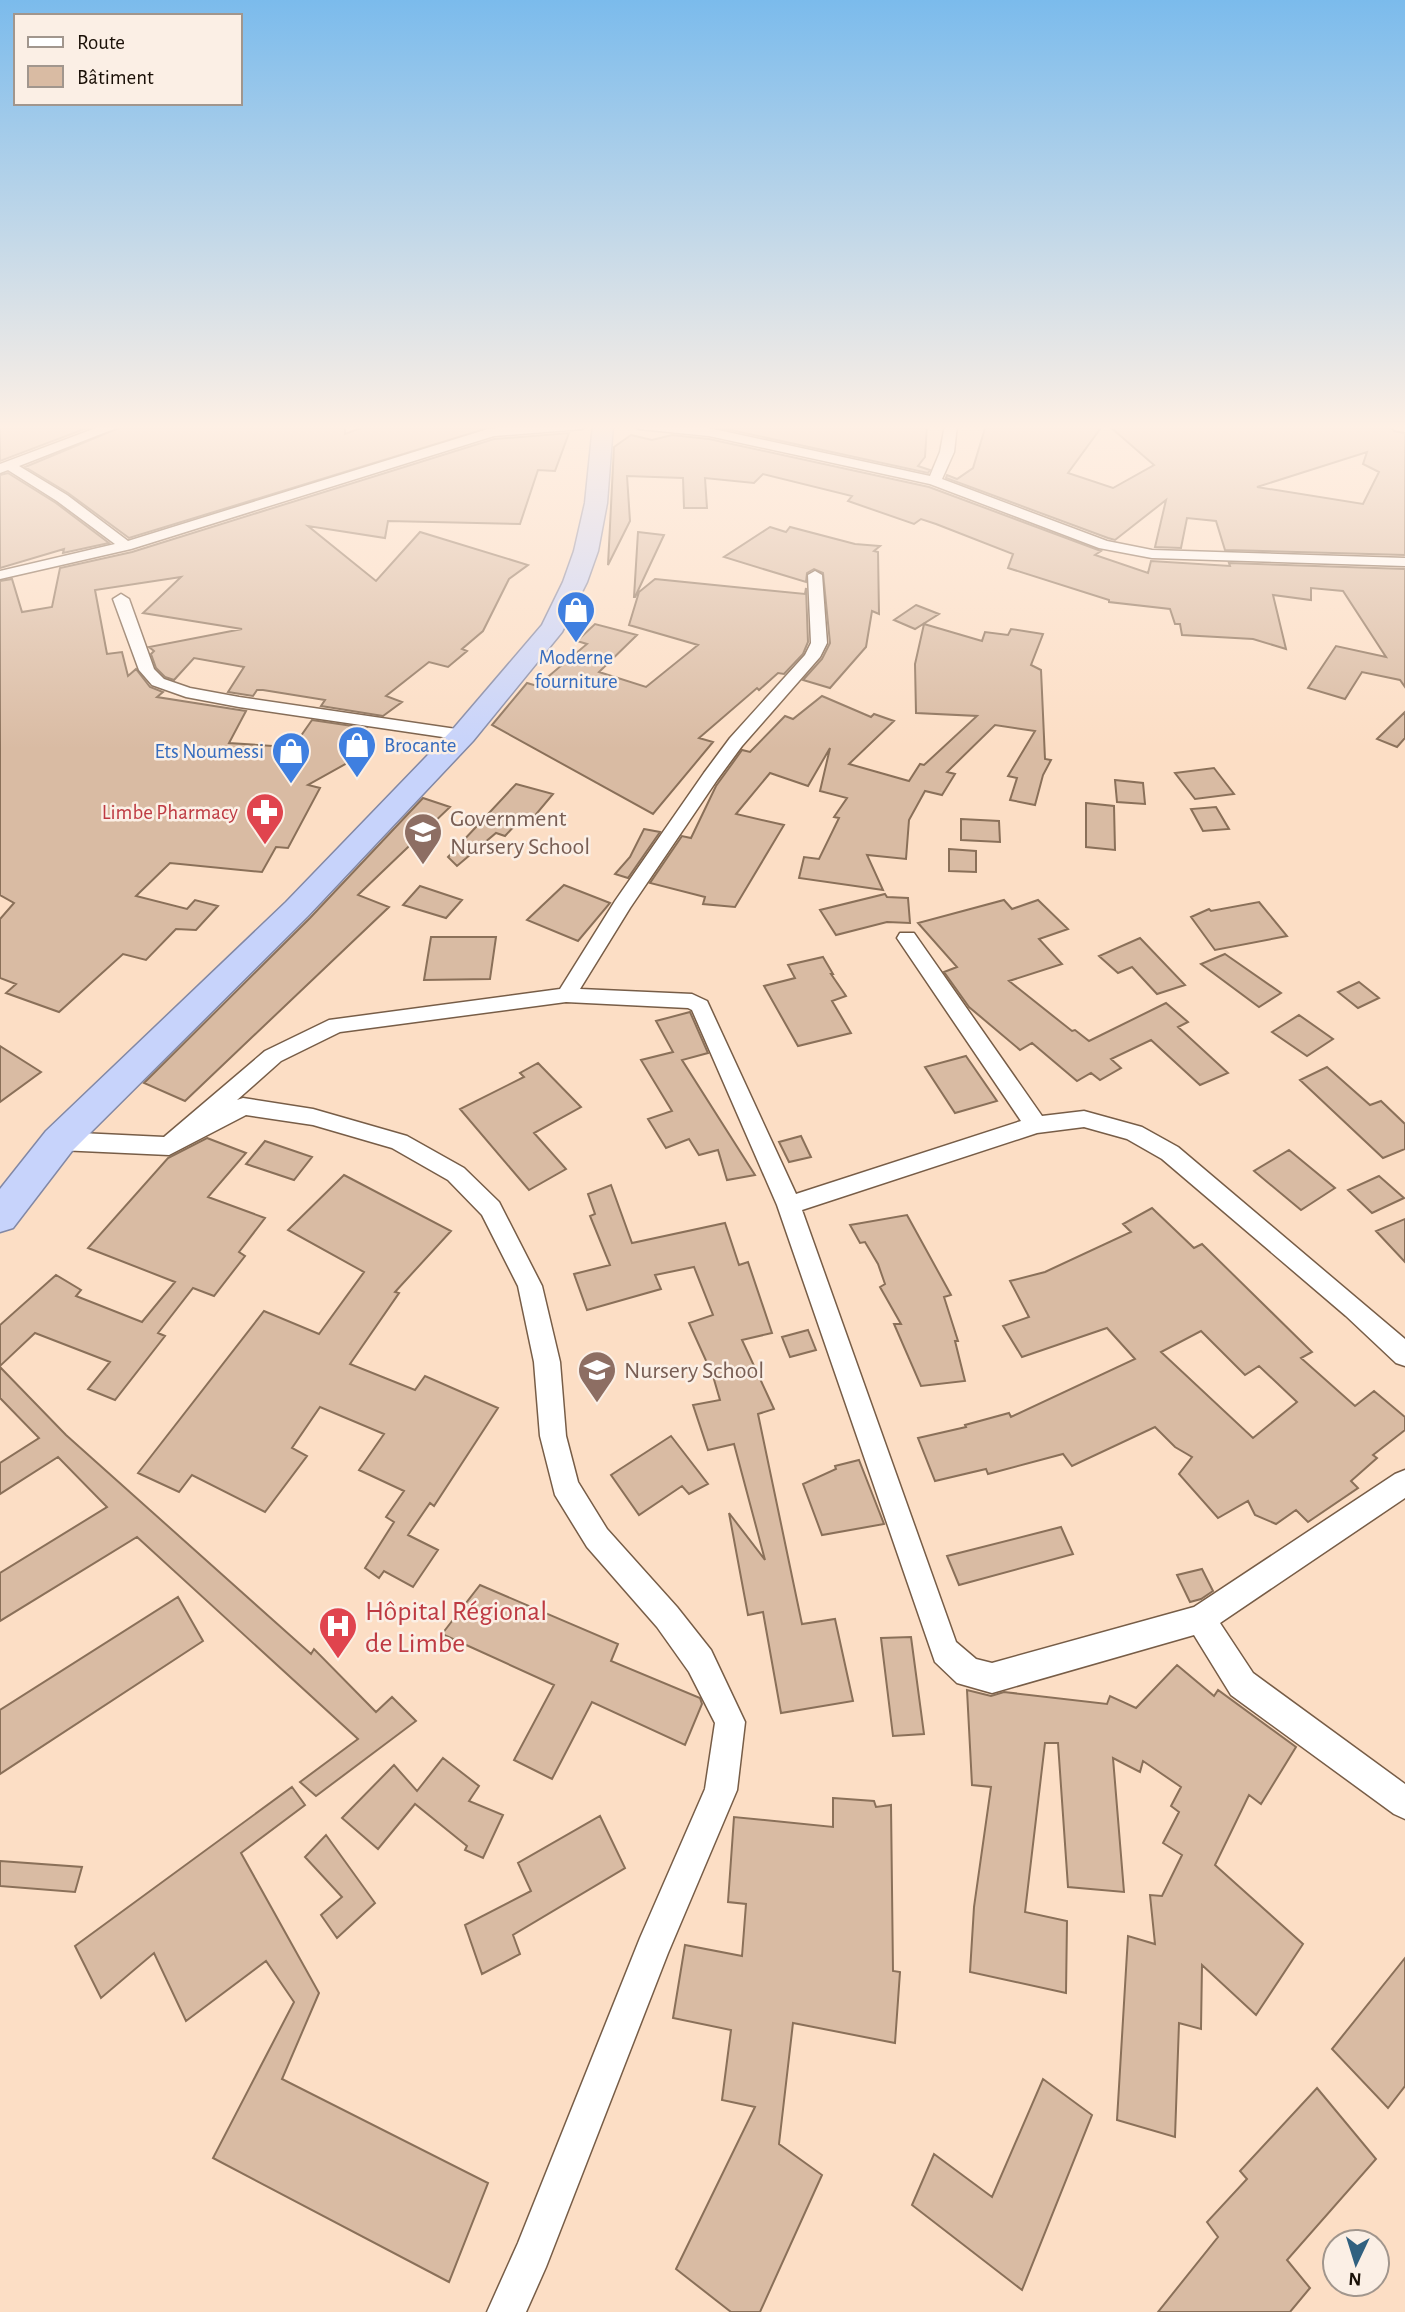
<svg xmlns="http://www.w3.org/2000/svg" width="1405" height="2312" font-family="'Alegreya Sans',sans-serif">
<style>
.building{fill:#d9bba3;stroke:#8a7059;stroke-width:2;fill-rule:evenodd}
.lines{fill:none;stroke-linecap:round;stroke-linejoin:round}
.minor-casing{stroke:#775d47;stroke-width:3}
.trunk-casing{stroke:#8288a5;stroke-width:3}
.minor{fill:#fff;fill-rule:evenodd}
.trunk{fill:#c7d3fb;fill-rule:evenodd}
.labels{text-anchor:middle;stroke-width:5;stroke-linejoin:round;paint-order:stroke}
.far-shop-label{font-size:21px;fill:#366cbe;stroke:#fbefe5}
.far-health-label{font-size:21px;fill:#be3a42;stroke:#fbefe5;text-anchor:end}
.education-label{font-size:24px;fill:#785e54;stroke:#fbefe5;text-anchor:start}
.near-health-label{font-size:28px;fill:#be3a42;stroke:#fbefe5;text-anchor:start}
</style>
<rect width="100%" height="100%" fill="#fcdec5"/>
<path class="building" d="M0,425H95L0,461Z
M126,425H345V434L369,425H498L129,538L68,493L25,467Z
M927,425L925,457L918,466L930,470L928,473L712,426Z
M986,425H1103L1068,473L1113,488L1154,465L1108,425H1390L1394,431L1405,433V555L1225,550L1216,521L1187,518L1181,548L1155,547L1166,500L1115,540L1108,538L946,478L947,475L957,479L973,468ZM1367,452L1363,464L1379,472L1363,504L1257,487Z
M569,433L555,471L538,470L520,524L388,521L385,538L308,526L376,581L420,532L528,565L509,579L483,631L462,649L467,651L448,667L429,662L386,696L402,702L383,716L321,706L325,700L263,690H257L253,696L228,692L244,667L194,658L174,680L165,677L156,668L151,654L154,651L149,647L242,629L143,613L181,577L95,590L107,654L122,652L128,676L136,669L150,687L163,692L157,697L246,711L229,743L288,747L298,740L312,720L366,728L356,735L374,748L308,785L320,788L288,848L276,847L262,872L170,863L136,896L187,909L195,900L218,906L196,930L176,929L146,960L123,954L59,1012L6,993L16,984L0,978V919L14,903L0,895V581L12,579L22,612L52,607L60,568L132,552L494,439Z
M631,435L652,440L672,435L709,439L929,487L1101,551L1095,555L1148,573L1151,561L1230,566L1229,563L1405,569V687L1400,680L1362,672L1345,699L1308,688L1336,646L1386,657L1343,591L1311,588V600L1273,595L1286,649L1253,639L1182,635L1180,624H1175L1170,609L1109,602V600L1008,568L1013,554L936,524L921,519L914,524L848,501L852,496L763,474L754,483L705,478L707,508H684L683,478L627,476L630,521L608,565L614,447Z
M8,473L56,503L109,543L63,553L64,549L0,568V475Z
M770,527L786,532L790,527L855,544L880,546L874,551L878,552L879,614L872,611L866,647L830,688L803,680L822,659L830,643L823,573L814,569L807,573L806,582L724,557Z
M638,532L664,535L635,597H634Z
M655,579L805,594L806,588L808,642L803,654L784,674L778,673L759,690L757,688L699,738L713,742L653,814L492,725L527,683L537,686L587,644L577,641L595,624L637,635L599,672L646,687L698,645L629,625L639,592Z
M916,605L939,614L915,629L894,620Z
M924,624L982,641L985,632L1008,635L1011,629L1043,634L1031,665L1041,670L1045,759L1051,760L1043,775L1035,805L1010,800L1017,778L1008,776L1035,731L995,725L947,772L955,774L942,795L925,791L909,820L906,859L867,855L883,890L799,878L804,857L819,859L839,818L834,817L847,798L820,791L830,748L808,786L770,773L736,814L784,825L735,907L703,904L705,897L650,883L682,836L691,838L716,786L742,750L750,752L785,716L793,719L822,696L871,717L874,714L894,721L849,764L909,781L920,764L924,765L977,716L916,713L915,664Z
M1405,712V738L1397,747L1377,739Z
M1214,768L1234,794L1195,799L1175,773Z
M1115,780L1143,783L1145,804L1117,802Z
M516,784L553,794L528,824L518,822L505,836L496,833L457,866L448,857Z
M423,798L450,807L358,895L389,907L185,1101L144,1083L310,918Z
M1086,803L1114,806L1115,850L1086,847Z
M1216,807L1229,829L1203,831L1191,809Z
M961,819L999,821L1000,842L961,840Z
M644,829L660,832L628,878L615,874L630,857Z
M949,849L976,851V872L949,871Z
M564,885L610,903L578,941L527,920Z
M420,886L462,900L446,918L403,905Z
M885,894L887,897L908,898L910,923L887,922L836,935L820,910Z
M1004,900L1012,909L1038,900L1068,929L1039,939L1062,964L1009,981L1072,1031L1075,1030L1089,1041L1166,1003L1188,1022L1178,1027L1228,1073L1200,1085L1151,1040L1111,1059L1121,1068L1100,1080L1091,1073L1077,1081L1032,1043L1020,1050L969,1007L944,972L957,967L918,923Z
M1259,902L1287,936L1215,950L1191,917L1209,909L1211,911Z
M431,937H496L490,979L424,980Z
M1140,938L1185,985L1157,994L1132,967L1118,973L1099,956Z
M1225,954L1281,993L1259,1007L1201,964Z
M823,957L833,974H831L846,996L832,1001L851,1033L798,1046L764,986L795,978L788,965Z
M1359,982L1379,998L1358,1008L1338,992Z
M690,1012L708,1053L682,1060L755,1175L727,1180L718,1150L699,1155L689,1139L666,1148L648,1119L672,1111L641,1060L673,1052L656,1021Z
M1299,1015L1333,1039L1307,1056L1272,1032Z
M0,1046L41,1072L0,1102Z
M966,1056L997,1101L955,1113L925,1067Z
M538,1063L581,1107L534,1133L566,1169L529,1190L460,1109L524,1077L520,1073Z
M1327,1067L1370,1105L1381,1101L1405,1124V1149L1383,1158L1300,1080Z
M801,1136L811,1157L789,1162L779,1142Z
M207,1138L246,1153L208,1197L265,1218L239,1252L245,1256L214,1296L193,1288L158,1333L165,1336L115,1400L88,1389L110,1362L35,1333L0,1366V1325L56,1275L81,1290L76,1296L142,1322L175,1282L88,1248L168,1158Z
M265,1141L312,1157L294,1180L246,1164Z
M1289,1150L1335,1188L1301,1210L1254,1171Z
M344,1175L451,1231L395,1292L399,1293L350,1364L415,1390L425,1376L498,1408L434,1506L430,1503L408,1535L438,1550L413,1587L384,1571L379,1578L365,1568L394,1522L386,1517L404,1491L359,1470L384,1434L320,1407L292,1448L307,1456L265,1512L192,1475L179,1492L138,1473L264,1311L319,1334L364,1272L288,1230Z
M1379,1176L1404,1198L1372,1213L1348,1190Z
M611,1185L632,1243L725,1223L739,1265L748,1262L772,1333L742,1340L774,1409L758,1414L802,1624L835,1619L853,1701L781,1713L763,1612L748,1615L729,1513L765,1560L734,1444L708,1450L693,1405L720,1400L713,1376L689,1323L713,1315L694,1267L655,1275L661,1289L587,1310L574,1274L610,1265L590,1216L595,1214L588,1194Z
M1152,1208L1194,1248L1202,1244L1312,1352L1301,1358L1355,1406L1374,1391L1405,1417V1430L1373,1455L1377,1458L1351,1481L1358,1488L1308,1522L1296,1510L1276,1524L1255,1515L1248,1501L1218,1518L1179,1474L1192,1457L1175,1447L1155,1427L1072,1466L1063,1454L988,1474L986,1469L935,1481L918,1438L966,1427L965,1425L1009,1413L1011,1417L1135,1359L1107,1328L1022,1357L1003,1326L1029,1317L1010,1281L1045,1272L1131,1232L1123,1224ZM1201,1331L1245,1375L1259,1366L1297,1402L1253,1438L1161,1352Z
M907,1215L951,1295L944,1297L958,1341H955L965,1381L921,1386L894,1324H901L880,1287L885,1284L878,1264L865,1242L860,1243L850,1225Z
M1405,1219V1262L1376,1231Z
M808,1330L816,1350L790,1357L782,1337Z
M0,1367L66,1435L311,1654L314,1649L376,1712L392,1697L416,1721L316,1796L300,1782L358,1739L137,1537L0,1621V1573L107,1507L58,1457L0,1494V1463L39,1438L0,1398Z
M671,1436L708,1484L689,1494L682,1486L639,1515L611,1475Z
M859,1460L884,1524L822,1535L803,1484L836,1469L835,1466Z
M1061,1527L1073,1554L959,1585L947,1556Z
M1202,1569L1213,1591L1201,1599L1190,1602L1177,1575Z
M480,1585L618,1644L611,1661L700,1698L702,1704L685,1745L592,1702L552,1779L514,1760L554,1685L442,1634Z
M178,1597L203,1641L0,1774V1710Z
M911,1637L924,1734L893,1736L881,1638Z
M1177,1665L1214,1696L1218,1690L1296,1747L1261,1804L1249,1795L1215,1865L1303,1944L1256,2015L1202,1965L1201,2029L1179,2023L1175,2137L1117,2120L1128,1936L1155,1944L1150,1895L1162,1896L1182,1855L1163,1843L1179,1812L1171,1806L1181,1787L1143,1761L1140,1772L1113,1758L1124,1892L1068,1887L1058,1743H1045L1025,1912L1067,1921L1066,1993L970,1972L974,1907L991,1787L972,1785L967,1690L991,1696L1004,1692L1107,1704L1110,1696L1136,1708Z
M443,1758L479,1786L469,1801L503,1815L483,1858L465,1850L467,1846L415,1804L378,1849L342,1818L394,1765L417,1791Z
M292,1787L305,1805L241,1853L319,1993L282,2079L488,2183L449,2282L213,2158L294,2002L266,1961L186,2021L154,1953L101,1998L75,1946Z
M833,1798L874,1801L876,1807L891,1805L893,1971L900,1972L895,2043L793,2023L779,2144L822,2175L760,2312H731L676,2269L755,2107L722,2100L731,2030L673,2018L685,1945L742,1956L746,1904L728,1902L734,1817L833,1827Z
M600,1816L625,1868L513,1935L520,1954L482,1974L465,1925L531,1891L518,1863Z
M326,1835L375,1903L337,1938L321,1915L342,1897L305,1857Z
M0,1861L82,1867L75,1892L0,1886Z
M1405,1958V2086L1388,2108L1332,2049Z
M1043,2079L1092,2115L1022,2290L912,2205L934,2154L992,2197Z
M1317,2088L1376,2159L1287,2260L1310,2288L1290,2312H1158L1218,2237L1207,2222L1247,2179L1240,2171Z"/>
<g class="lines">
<defs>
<path id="minor" d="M104,425H124L19,466L67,495L128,541L488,429L528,425H588L582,429L494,436L131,549L0,579V571L115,544L57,501L8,470L0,473V464Z
M633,425L709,428L930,476L940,452L945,425H957L954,452L942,479L1107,541L1152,550L1405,558V566L1152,558L1099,548L930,484L709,436L639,429Z
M815,571L822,575L827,643L820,657L742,746L717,780L630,908L580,989L692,994L707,1001L796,1194L1021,1121L897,938L900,933H914L1042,1116L1084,1111L1142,1127L1178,1147L1405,1339V1366L1396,1363L1346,1316L1162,1159L1127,1139L1084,1127L1037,1133L802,1210L956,1642L976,1659L992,1663L1194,1607L1395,1474L1405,1470V1498L1220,1623L1253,1673L1405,1784V1819L1394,1814L1231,1695L1194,1635L992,1693L957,1683L935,1662L777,1205L692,1010L688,1008L566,1002L340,1032L281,1061L237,1100L243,1098L313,1109L407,1136L464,1168L499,1202L542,1286L560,1362L566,1436L578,1482L607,1529L677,1607L711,1650L745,1722L737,1790L668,1953L546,2267L526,2312H487L518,2243L640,1938L705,1789L715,1723L689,1672L657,1627L587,1547L555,1495L540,1436L534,1362L518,1286L482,1215L448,1180L392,1148L313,1125L246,1115L169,1155L59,1150L51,1147L48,1141L51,1135L59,1132L164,1137L265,1051L329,1020L560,989L615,901L704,773L730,738L805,655L811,643L808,575Z
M121,594L129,599L154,669L164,679L190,688L239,697L463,730L471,735L463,740L239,707L186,697L152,685L139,670L113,599Z"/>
<path id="trunk" d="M593,425H613L607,503L598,551L587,582L562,632L473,741L308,916L72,1151L13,1228L0,1232V1189L46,1131L286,902L453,729L542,625L563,582L574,551L585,503Z"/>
</defs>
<use href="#minor" class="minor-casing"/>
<use href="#trunk" class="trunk-casing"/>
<use href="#minor" class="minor"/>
<use href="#trunk" class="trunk"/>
</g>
<linearGradient id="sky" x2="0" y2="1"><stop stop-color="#7bbbec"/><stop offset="0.57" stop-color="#fef0e5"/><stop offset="1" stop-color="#fef0e5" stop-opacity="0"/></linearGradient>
<rect width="1405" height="749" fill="url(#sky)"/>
<defs>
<symbol id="shop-pin" viewBox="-11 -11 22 30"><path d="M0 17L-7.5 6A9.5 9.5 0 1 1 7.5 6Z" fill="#3f7fe0" stroke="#fbefe5"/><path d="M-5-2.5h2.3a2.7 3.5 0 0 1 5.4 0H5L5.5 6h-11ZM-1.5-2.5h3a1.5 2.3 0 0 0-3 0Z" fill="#fff"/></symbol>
<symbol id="pharmacy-pin" viewBox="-11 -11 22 30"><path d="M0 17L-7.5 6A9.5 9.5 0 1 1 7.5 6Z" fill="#e0444e" stroke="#fbefe5"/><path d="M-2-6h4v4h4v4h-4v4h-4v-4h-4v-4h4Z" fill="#fff"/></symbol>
<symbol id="school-pin" viewBox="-11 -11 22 30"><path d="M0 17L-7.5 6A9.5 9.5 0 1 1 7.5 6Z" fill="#8d6e63" stroke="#fbefe5"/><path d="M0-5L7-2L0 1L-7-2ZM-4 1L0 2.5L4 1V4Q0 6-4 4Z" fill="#fff"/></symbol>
<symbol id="hospital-pin" viewBox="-11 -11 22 30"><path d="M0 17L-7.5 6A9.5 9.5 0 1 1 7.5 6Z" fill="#e0444e" stroke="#fbefe5"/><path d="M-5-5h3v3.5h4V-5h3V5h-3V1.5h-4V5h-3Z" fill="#fff"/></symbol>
</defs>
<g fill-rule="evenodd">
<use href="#shop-pin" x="554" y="588" width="44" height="60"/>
<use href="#shop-pin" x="335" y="723" width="44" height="60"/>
<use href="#shop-pin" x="269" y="729" width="44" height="60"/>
<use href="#pharmacy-pin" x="243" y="790" width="44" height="60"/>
<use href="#school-pin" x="401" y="810" width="44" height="60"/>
<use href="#school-pin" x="575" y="1348" width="44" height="60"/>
<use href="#hospital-pin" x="316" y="1604" width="44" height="60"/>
</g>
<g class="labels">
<g class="far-shop-label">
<text x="576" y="664">Moderne<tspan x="576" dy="24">fourniture</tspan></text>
<text x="384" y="752" text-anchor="start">Brocante</text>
<text x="264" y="758" text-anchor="end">Ets Noumessi</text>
</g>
<g class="far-health-label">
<text x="238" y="819">Limbe Pharmacy</text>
</g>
<g class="education-label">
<text x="450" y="826">Government<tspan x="450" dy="28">Nursery School</tspan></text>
<text x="624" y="1378">Nursery School</text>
</g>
<g class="near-health-label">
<text x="365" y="1620">Hôpital Régional<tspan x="365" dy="32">de Limbe</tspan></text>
</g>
</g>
<rect x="14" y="14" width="228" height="91" fill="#fbefe5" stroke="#a1968d" stroke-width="2"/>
<rect x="28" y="37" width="35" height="10" fill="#ffffff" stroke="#a1968d" stroke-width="2"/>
<text x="77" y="49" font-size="21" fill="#1b1108">Route</text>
<rect x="28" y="66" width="35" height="21" fill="#d9bba3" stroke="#a1968d" stroke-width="2"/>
<text x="77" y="84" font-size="21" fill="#1b1108">Bâtiment</text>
<g transform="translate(1356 2263) rotate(184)"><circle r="33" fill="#fbefe5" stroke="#a1968d" stroke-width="2"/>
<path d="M0-5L12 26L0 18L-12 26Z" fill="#316180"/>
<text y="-10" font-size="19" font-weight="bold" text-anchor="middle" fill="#1b1108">N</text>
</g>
</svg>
